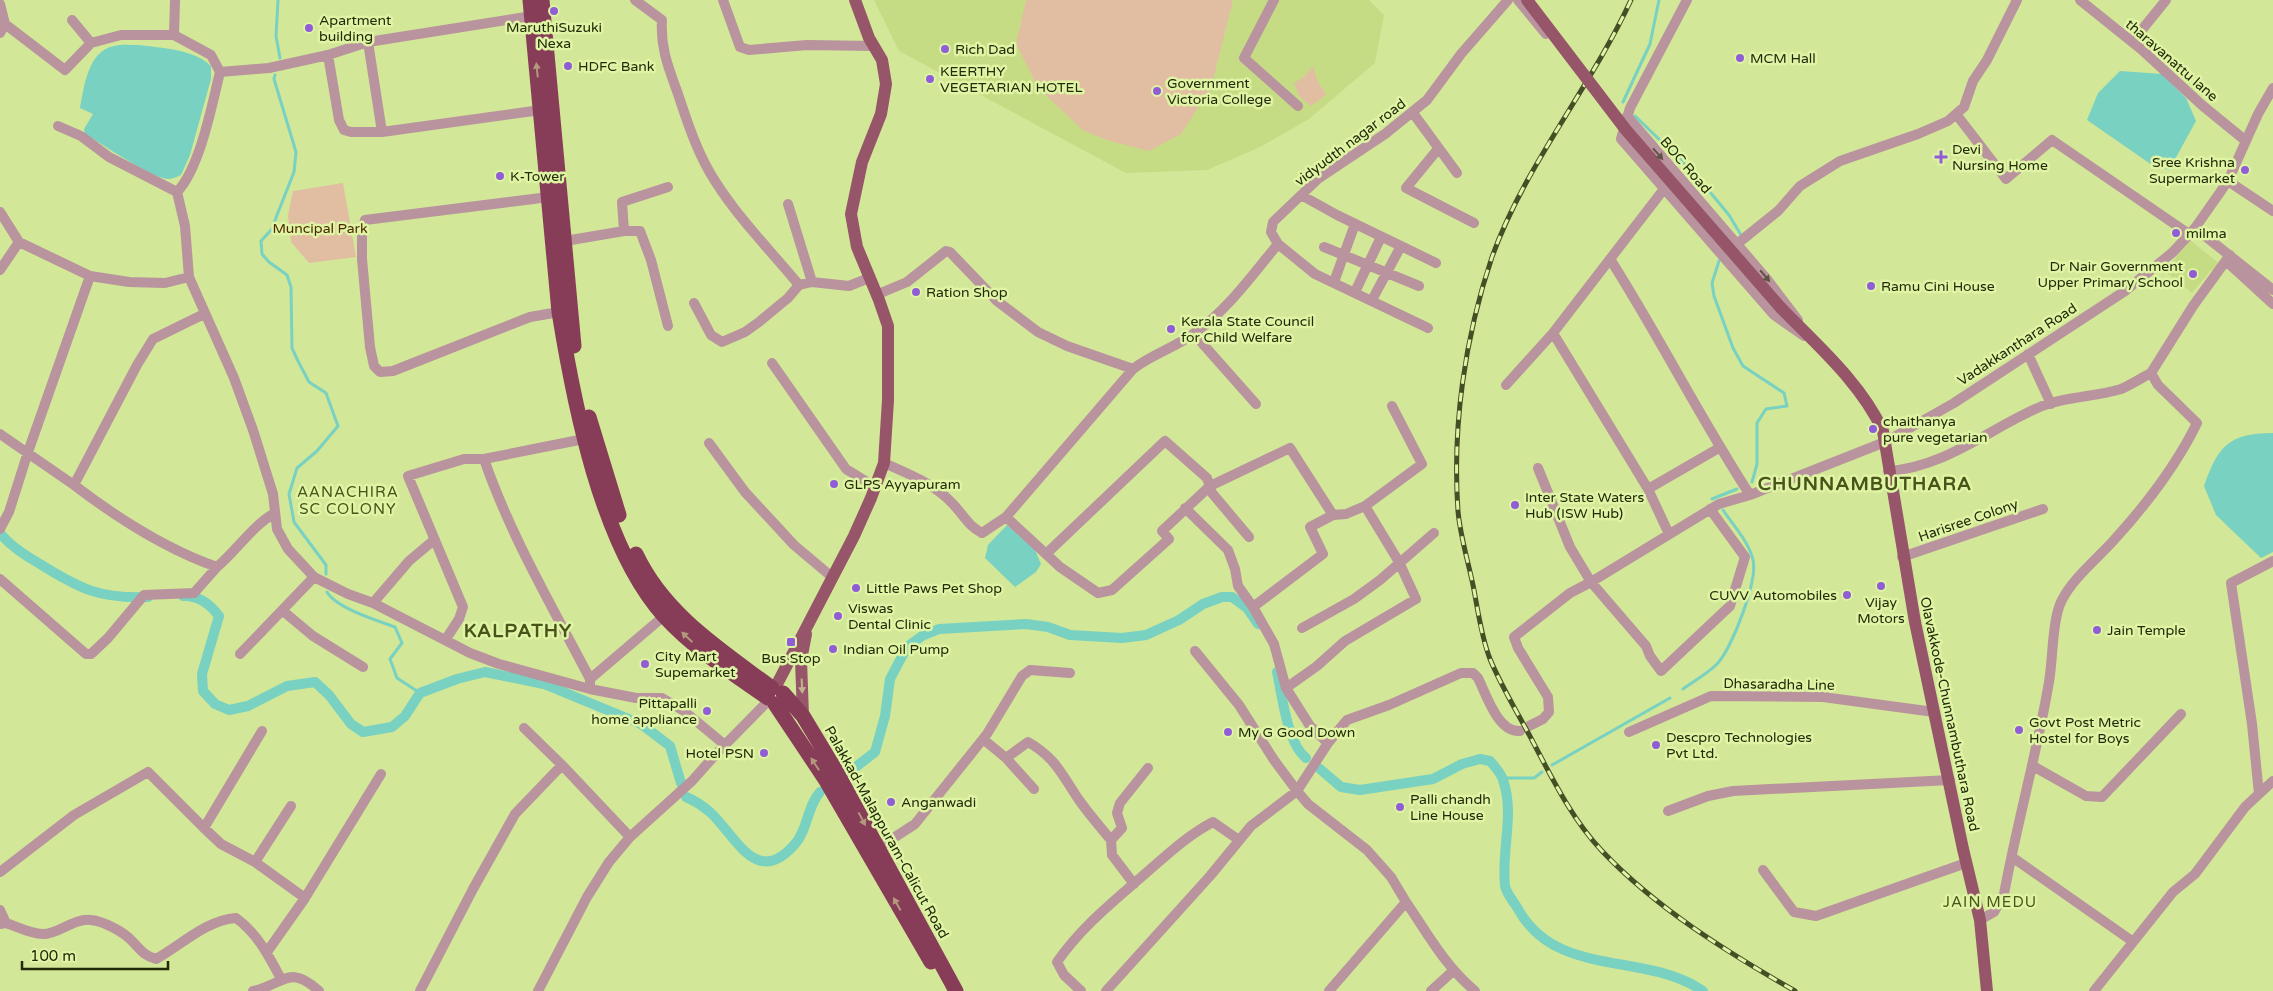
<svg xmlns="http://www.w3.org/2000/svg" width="2273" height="991" font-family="'Varela Round',sans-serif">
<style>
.built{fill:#c6dc84}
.green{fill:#e1bea2}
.water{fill:#78d1c1}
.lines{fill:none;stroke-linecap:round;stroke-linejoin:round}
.stream{stroke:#78d1c1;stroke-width:3}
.canal{stroke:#78d1c1;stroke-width:10}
.minor{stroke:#b9939d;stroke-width:10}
.major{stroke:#965569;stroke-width:12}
.highway{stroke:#873d57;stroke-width:15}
.rail-casing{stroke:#454f25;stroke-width:5}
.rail{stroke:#dff4a4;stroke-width:3;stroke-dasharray:9;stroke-linecap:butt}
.major-bridge{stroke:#965569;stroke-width:12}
.oneway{fill:#b3987e}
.oneway2{fill:#5e5444}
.oneway3{fill:#c2b48c}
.poi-dot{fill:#905dd6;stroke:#dff4a4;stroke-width:2}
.labels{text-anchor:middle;stroke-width:5;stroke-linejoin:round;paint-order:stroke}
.poi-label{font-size:14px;fill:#222a09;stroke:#dff4a4;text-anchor:start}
.street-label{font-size:14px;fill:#222a09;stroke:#dff4a4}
.park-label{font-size:14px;fill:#4d2903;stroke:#dff4a4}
.neighbourhood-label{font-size:15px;letter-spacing:1px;fill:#485419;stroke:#dff4a4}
.district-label{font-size:19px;font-weight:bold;letter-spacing:1px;fill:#485419;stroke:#dff4a4}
</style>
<rect width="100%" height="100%" fill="#d2e797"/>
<path class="built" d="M874,0H1369L1384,15L1375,63L1309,119L1260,147L1207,170L1126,173L899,51Z
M2190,240L2221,265L2215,272L2211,270L2192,293L2165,271Z"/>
<path class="green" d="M1026,0H1233L1211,88L1181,134L1149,151L1110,141L1084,131L1039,89L1016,44Z
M1313,66L1317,80L1326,95L1311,106L1299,96L1294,83L1304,77Z
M343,183L356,257L309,263L291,242L288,215L293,191Z"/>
<path class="water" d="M138,45C161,48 194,49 211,66V79L190,155L181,175C178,176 173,179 169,179C154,180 101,143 85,134L84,129L93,114L80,108C84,87 88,51 114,46C121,44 130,45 138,45Z
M2120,71L2162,74L2186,98L2196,121L2169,170L2152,165L2087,120L2098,93Z
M2273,433V552L2261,558L2216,515L2204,486C2218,446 2229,433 2273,433Z
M1007,525L1035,550L1041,564L1036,572L1015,587L985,558L988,545Z"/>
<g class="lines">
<path class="stream" d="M278,0L276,36L280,58
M275,75L274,79L296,152L294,172L277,215L272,229L261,241L262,254L269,262L287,275L291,287L292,348L298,361L309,382L326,393L338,426L317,451L297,468L289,494L294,522L326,565V574
M1623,102L1650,44L1659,0
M1635,116L1695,174L1729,215L1741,235
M1719,261L1712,283L1714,296L1733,348L1743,366L1784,393L1787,406L1766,409L1757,423V464L1752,482
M1712,499L1737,489
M327,592C336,608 378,621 395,627L402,643L390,659L397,678L420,693
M1683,689C1694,681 1707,674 1717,664C1732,649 1758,580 1753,560C1749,542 1733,525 1723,510
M1552,765L1670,698
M1503,778H1534L1542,772"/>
<path class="canal" d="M0,533C10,546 26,556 40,564C80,589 100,599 148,597
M183,596C199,595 210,604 219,616L202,674L203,691L215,704L229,710L248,706L287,686L315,682L329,695L351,724L363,732L392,727L405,716L420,693L457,679L485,672L544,684L641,724L670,746L681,783
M1277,672C1282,695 1287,743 1306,758
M1320,769L1341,787L1360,790L1433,779L1462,764L1480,759L1490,761C1495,767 1501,773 1503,780C1515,814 1501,850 1505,886C1506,893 1514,902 1518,909C1557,979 1645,951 1703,991
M848,773L875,752L885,716L890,679L907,647L922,636L939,629L1026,624L1048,627L1070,635L1122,638L1146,635L1179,620L1203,604L1222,597H1232L1247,608L1258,624
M686,797C696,801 703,806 711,813C737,838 757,888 795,844C808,829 807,807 820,792"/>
<path class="minor" d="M635,0L662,20C660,48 669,69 678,94C688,124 698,155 715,181C739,219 771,251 799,285
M723,0L740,47L749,50L807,45L874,46
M1274,0L1244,58L1298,106
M1518,0L1546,34
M1687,0L1630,108L1621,139L1774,315L1804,336
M2080,0L2141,49L2203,106L2246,141
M0,4L5,24L0,33
M532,16L368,42L382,132L541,110
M72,20L91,43L121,35H174L211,55L220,72C212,105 200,168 177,192L185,226L189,277L234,378L253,430L273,494L277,529L288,549L314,577L348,594L373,603L470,653L499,664L590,689L636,698H662L684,711L725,745
M5,24L65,70L91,43
M174,35L175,0
M2132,42L2166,0
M328,55L339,120L344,130L351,132H382
M220,72L269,68L328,55L368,42
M1413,113L1457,173
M1956,114L2006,179L2052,140L2189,234
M1627,116L1766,278L1798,320
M58,126L81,136L109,157L177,192
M1438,149L1406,188L1474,223
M2228,181L2273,211
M1301,195L1337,215L1436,263
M549,197L365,220L362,232V259L370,347L374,366L380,372L393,371L530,317L559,312
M788,204L812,282
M0,212L19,242L90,276L129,282L165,283L189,277
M2195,228L2273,290
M624,231H640L651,260L668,326
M565,241L624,231L622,202L668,187
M1737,244L1778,211L1800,186L1840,161L1918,134L1948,121L1964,107L1973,81L1987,60L2017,0
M1324,247L1419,286
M1610,259L1664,189
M2226,261L2273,304
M0,270L19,242
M1334,282L1355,224
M1355,292L1381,237
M876,295L907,282L946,251L950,252L997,301L1038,332L1067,346L1133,369
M1372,300L1401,246
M694,303L711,335L722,342L745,332L759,322L788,298L799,285L812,282L849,286L869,278
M204,314L153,339L137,365L74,485C116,517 168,550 217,567C237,550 253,525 275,513
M1428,328L1315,274L1278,244L1271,232L1273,222L1319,178L1385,134L1427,100L1461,54L1508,0
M1194,334L1256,404
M2028,354L2051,404
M772,363L846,469L875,487
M1506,385L1553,333
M0,434L74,485
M709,443L745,492L794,545L832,577
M484,459C511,537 552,606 590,679V689
M884,463C907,473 934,484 952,503C963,514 968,526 982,533L1006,517L1133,369C1152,354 1177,347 1196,332C1229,308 1252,275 1278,244
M1538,468L1570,547L1591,582L1646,646L1650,656L1661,671L1730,606L1745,557L1710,509
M1888,471C1946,467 1990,428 2042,406C2067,396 2096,397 2121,389C2131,385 2141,378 2151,373
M1648,489L1719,448
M1185,508L1228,550L1235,569L1238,586L1253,607L1274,644L1286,688L1310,726L1328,743
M1333,515L1346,514L1365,506
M1006,517L1046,554L1165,441L1207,478L1212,493L1249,537
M0,529L9,512L28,452L90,276
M1669,534L1648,489L1553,333L1610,259C1659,336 1700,418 1750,495
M1046,554L1060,567L1098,593L1112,590L1169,539L1162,531L1210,486L1290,448L1333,515L1310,527L1323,554L1253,607
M1902,557L2043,509
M0,579L86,654H91L108,638L144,595L194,593L217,567
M373,603L409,561L434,540
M283,611L313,636L363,667
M1302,628L1354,599L1380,580L1434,533
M446,639L459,619L463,607L408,476L464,459H484L584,439
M1195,651L1239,705L1274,760L1297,791L1308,804L1367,850L1391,877L1406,902L1329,991
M240,654L314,577
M590,679L664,616
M1286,688L1317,666L1345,641L1416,599L1399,562L1365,506L1422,464L1392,406
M1529,726L1543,719L1549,712L1548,697L1518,648L1514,637L1570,593L1591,582L1719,504L1750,495L1885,442L1954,403L2125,291L2173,252L2195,228L2228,181L2258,114L2273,88
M524,728L562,765
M262,731L204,828L221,844L255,862L305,898
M1629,732L1711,696L1823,697L1934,712
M983,739L1006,758L1028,742C1056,758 1062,775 1079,800C1089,814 1100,827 1111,840
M1006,758L1034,789
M2033,766L2086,796L2102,797L2181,714
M2259,794L2252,724L2231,583L2273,561
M1668,811L1708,796L1733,791L1950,780
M878,848L915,824L987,734L1022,676L1030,670L1070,673
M2012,857L2132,941
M255,862L291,806
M1763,870L1794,912L1816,916L1966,863
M0,872L74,815L148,772L204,828
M1134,884L1112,855L1111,840L1122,828L1117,813L1120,803L1148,768
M1406,902C1428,934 1445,966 1475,991
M0,910L6,923
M1980,920L1994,912L2004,894C2017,823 2037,753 2049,682C2053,660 2052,618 2062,600C2073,578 2098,558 2114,540C2145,506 2177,464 2197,423L2158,385L2151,373L2193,306L2230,255
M0,924L6,923C18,927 30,934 43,934C59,934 73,918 91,920C103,921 124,932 132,941C140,949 144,956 156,959C180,946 206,920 236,918C257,933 269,956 281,979
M267,952L305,898L381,774
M253,991C283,985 289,963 319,991
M420,991L473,889L515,814L562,765L630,837
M538,991L587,897L609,862L630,837L692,781L716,754L769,700
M1081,991L1064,975L1057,962C1082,926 1114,901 1146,873C1168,854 1188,835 1213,822L1239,840
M1106,991L1210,876L1251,826L1297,791L1328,743L1347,720L1389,705L1461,673H1473L1478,678C1486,694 1498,733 1520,731
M1431,991L1453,971
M2094,991L2173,892L2195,874L2245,807L2273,781"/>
<path class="major" d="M1781,308C1817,345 1861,383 1883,431L1915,622L1963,849L1980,920L1987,991
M775,688L854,536L871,498L884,463L888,400V326L879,300L857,247L851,214L862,162L881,114L886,84L882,60L869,38L855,0
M803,716L801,660L806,634"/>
<path class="highway" d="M530,0L559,312C574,404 601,546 664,616C694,649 732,673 768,698
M542,0L574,346
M589,417L619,515
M636,554C664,614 721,650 772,688
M783,693L803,716L835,769L956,991
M775,704L825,779L931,962"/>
<defs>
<path id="rail" d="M1631,0C1590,89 1525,165 1492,257C1465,337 1452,426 1458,511C1460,535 1468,561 1473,585C1478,610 1481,636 1490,659C1502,688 1519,715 1533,742C1553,780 1572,819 1602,851C1656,908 1727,952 1795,991"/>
</defs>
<use href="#rail" class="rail-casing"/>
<use href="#rail" class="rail"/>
<path class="major-bridge" d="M1527,0L1626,130L1781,308"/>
</g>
<defs><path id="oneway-solid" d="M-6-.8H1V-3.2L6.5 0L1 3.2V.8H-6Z" transform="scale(1.25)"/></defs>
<g class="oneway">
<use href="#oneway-solid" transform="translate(537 70) rotate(-96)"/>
<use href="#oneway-solid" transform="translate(687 637) rotate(-137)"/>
<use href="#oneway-solid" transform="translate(815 764) rotate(-123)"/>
<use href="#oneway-solid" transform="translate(862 819) rotate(62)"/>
<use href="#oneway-solid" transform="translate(897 904) rotate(-119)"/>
</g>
<g class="oneway2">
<use href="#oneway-solid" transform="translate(1658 154) rotate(49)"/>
<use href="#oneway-solid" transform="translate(1765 276) rotate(50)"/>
</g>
<use class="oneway3" href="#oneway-solid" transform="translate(802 686) rotate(87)"/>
<g class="poi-dot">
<circle cx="554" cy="11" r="5"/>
<circle cx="309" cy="28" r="5"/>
<circle cx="945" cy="49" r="5"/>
<circle cx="1740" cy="58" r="5"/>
<circle cx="568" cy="66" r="5"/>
<circle cx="930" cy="79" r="5"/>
<circle cx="1157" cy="91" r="5"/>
<path d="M1938.5 149.5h5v5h5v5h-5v5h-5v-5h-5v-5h5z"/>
<circle cx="2245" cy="170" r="5"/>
<circle cx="500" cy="176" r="5"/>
<circle cx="2176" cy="233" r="5"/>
<circle cx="2193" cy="274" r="5"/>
<circle cx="1871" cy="286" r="5"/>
<circle cx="916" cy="292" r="5"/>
<circle cx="1171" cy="329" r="5"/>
<circle cx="1873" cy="429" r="5"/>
<circle cx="834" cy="484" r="5"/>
<circle cx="1515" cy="505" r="5"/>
<circle cx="1881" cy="586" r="5"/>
<circle cx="856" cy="588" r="5"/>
<circle cx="1847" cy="595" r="5"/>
<circle cx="838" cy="616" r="5"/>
<circle cx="2097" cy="630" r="5"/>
<rect x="786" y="637" width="10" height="10" rx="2.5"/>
<circle cx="833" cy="649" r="5"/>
<circle cx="645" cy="664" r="5"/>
<circle cx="707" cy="711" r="5"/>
<circle cx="2019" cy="730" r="5"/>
<circle cx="1228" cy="732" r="5"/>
<circle cx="1656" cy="745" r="5"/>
<circle cx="764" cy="753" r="5"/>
<circle cx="891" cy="802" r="5"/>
<circle cx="1400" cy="807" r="5"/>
</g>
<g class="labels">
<g class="poi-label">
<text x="319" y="25">Apartment<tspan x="319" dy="16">building</tspan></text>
<text x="554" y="32" text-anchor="middle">MaruthiSuzuki<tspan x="554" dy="16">Nexa</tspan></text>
<text x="955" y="54">Rich Dad</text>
<text x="1750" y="63">MCM Hall</text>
<text x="578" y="71">HDFC Bank</text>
<text x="940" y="76">KEERTHY<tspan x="940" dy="16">VEGETARIAN HOTEL</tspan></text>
<text x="1167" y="88">Government<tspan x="1167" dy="16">Victoria College</tspan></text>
<text x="1952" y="154">Devi<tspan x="1952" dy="16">Nursing Home</tspan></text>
<text x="2235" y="167" text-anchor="end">Sree Krishna<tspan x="2235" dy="16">Supermarket</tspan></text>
<text x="510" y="181">K-Tower</text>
<text x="2186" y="238">milma</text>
<text x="2183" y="271" text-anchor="end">Dr Nair Government<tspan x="2183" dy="16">Upper Primary School</tspan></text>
<text x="1881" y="291">Ramu Cini House</text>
<text x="926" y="297">Ration Shop</text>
<text x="1181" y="326">Kerala State Council<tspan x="1181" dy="16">for Child Welfare</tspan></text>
<text x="1883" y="426">chaithanya<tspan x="1883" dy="16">pure vegetarian</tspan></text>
<text x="844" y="489">GLPS Ayyapuram</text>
<text x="1525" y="502">Inter State Waters<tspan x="1525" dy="16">Hub (ISW Hub)</tspan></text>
<text x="866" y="593">Little Paws Pet Shop</text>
<text x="1837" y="600" text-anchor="end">CUVV Automobiles</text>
<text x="1881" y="607" text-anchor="middle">Vijay<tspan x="1881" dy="16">Motors</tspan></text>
<text x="848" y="613">Viswas<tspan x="848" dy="16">Dental Clinic</tspan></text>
<text x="2107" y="635">Jain Temple</text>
<text x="843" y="654">Indian Oil Pump</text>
<text x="655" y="661">City Mart<tspan x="655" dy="16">Supemarket</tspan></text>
<text x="791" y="663" text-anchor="middle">Bus Stop</text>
<text x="697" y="708" text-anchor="end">Pittapalli<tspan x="697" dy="16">home appliance</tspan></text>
<text x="2029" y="727">Govt Post Metric<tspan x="2029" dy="16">Hostel for Boys</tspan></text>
<text x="1238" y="737">My G Good Down</text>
<text x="1666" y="742">Descpro Technologies<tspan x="1666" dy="16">Pvt Ltd.</tspan></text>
<text x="754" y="758" text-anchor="end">Hotel PSN</text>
<text x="1410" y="804">Palli chandh<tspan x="1410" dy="16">Line House</tspan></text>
<text x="901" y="807">Anganwadi</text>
</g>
<g class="street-label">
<text transform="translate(2172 60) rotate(41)" y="5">tharavanattu lane</text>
<text transform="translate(1350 142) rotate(-37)" y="5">vidyudth nagar road</text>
<text transform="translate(1686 165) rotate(49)" y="5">BOC Road</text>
<text transform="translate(2017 344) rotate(-33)" y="5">Vadakkanthara Road</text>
<text transform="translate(1968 520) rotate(-19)" y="5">Harisree Colony</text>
<text transform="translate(1779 684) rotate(1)" y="5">Dhasaradha Line</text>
<text transform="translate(1950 714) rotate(78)" y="5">Olavakkode-Chunnambuthara Road</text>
<text transform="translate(887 832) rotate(61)" y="5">Palakkad-Malappuram-Calicut Road</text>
</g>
<g class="park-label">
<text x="320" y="233">Muncipal Park</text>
</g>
<g class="neighbourhood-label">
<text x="348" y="497">AANACHIRA<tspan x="348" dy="17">SC COLONY</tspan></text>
<text x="1990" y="907">JAIN MEDU</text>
</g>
<g class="district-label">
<text x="1865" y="490">CHUNNAMBUTHARA</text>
<text x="518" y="637">KALPATHY</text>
</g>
</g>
<path d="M22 961v8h146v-8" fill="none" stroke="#222a09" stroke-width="2.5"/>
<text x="30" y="961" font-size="15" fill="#222a09" stroke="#dff4a4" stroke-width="4" paint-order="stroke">100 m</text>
</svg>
